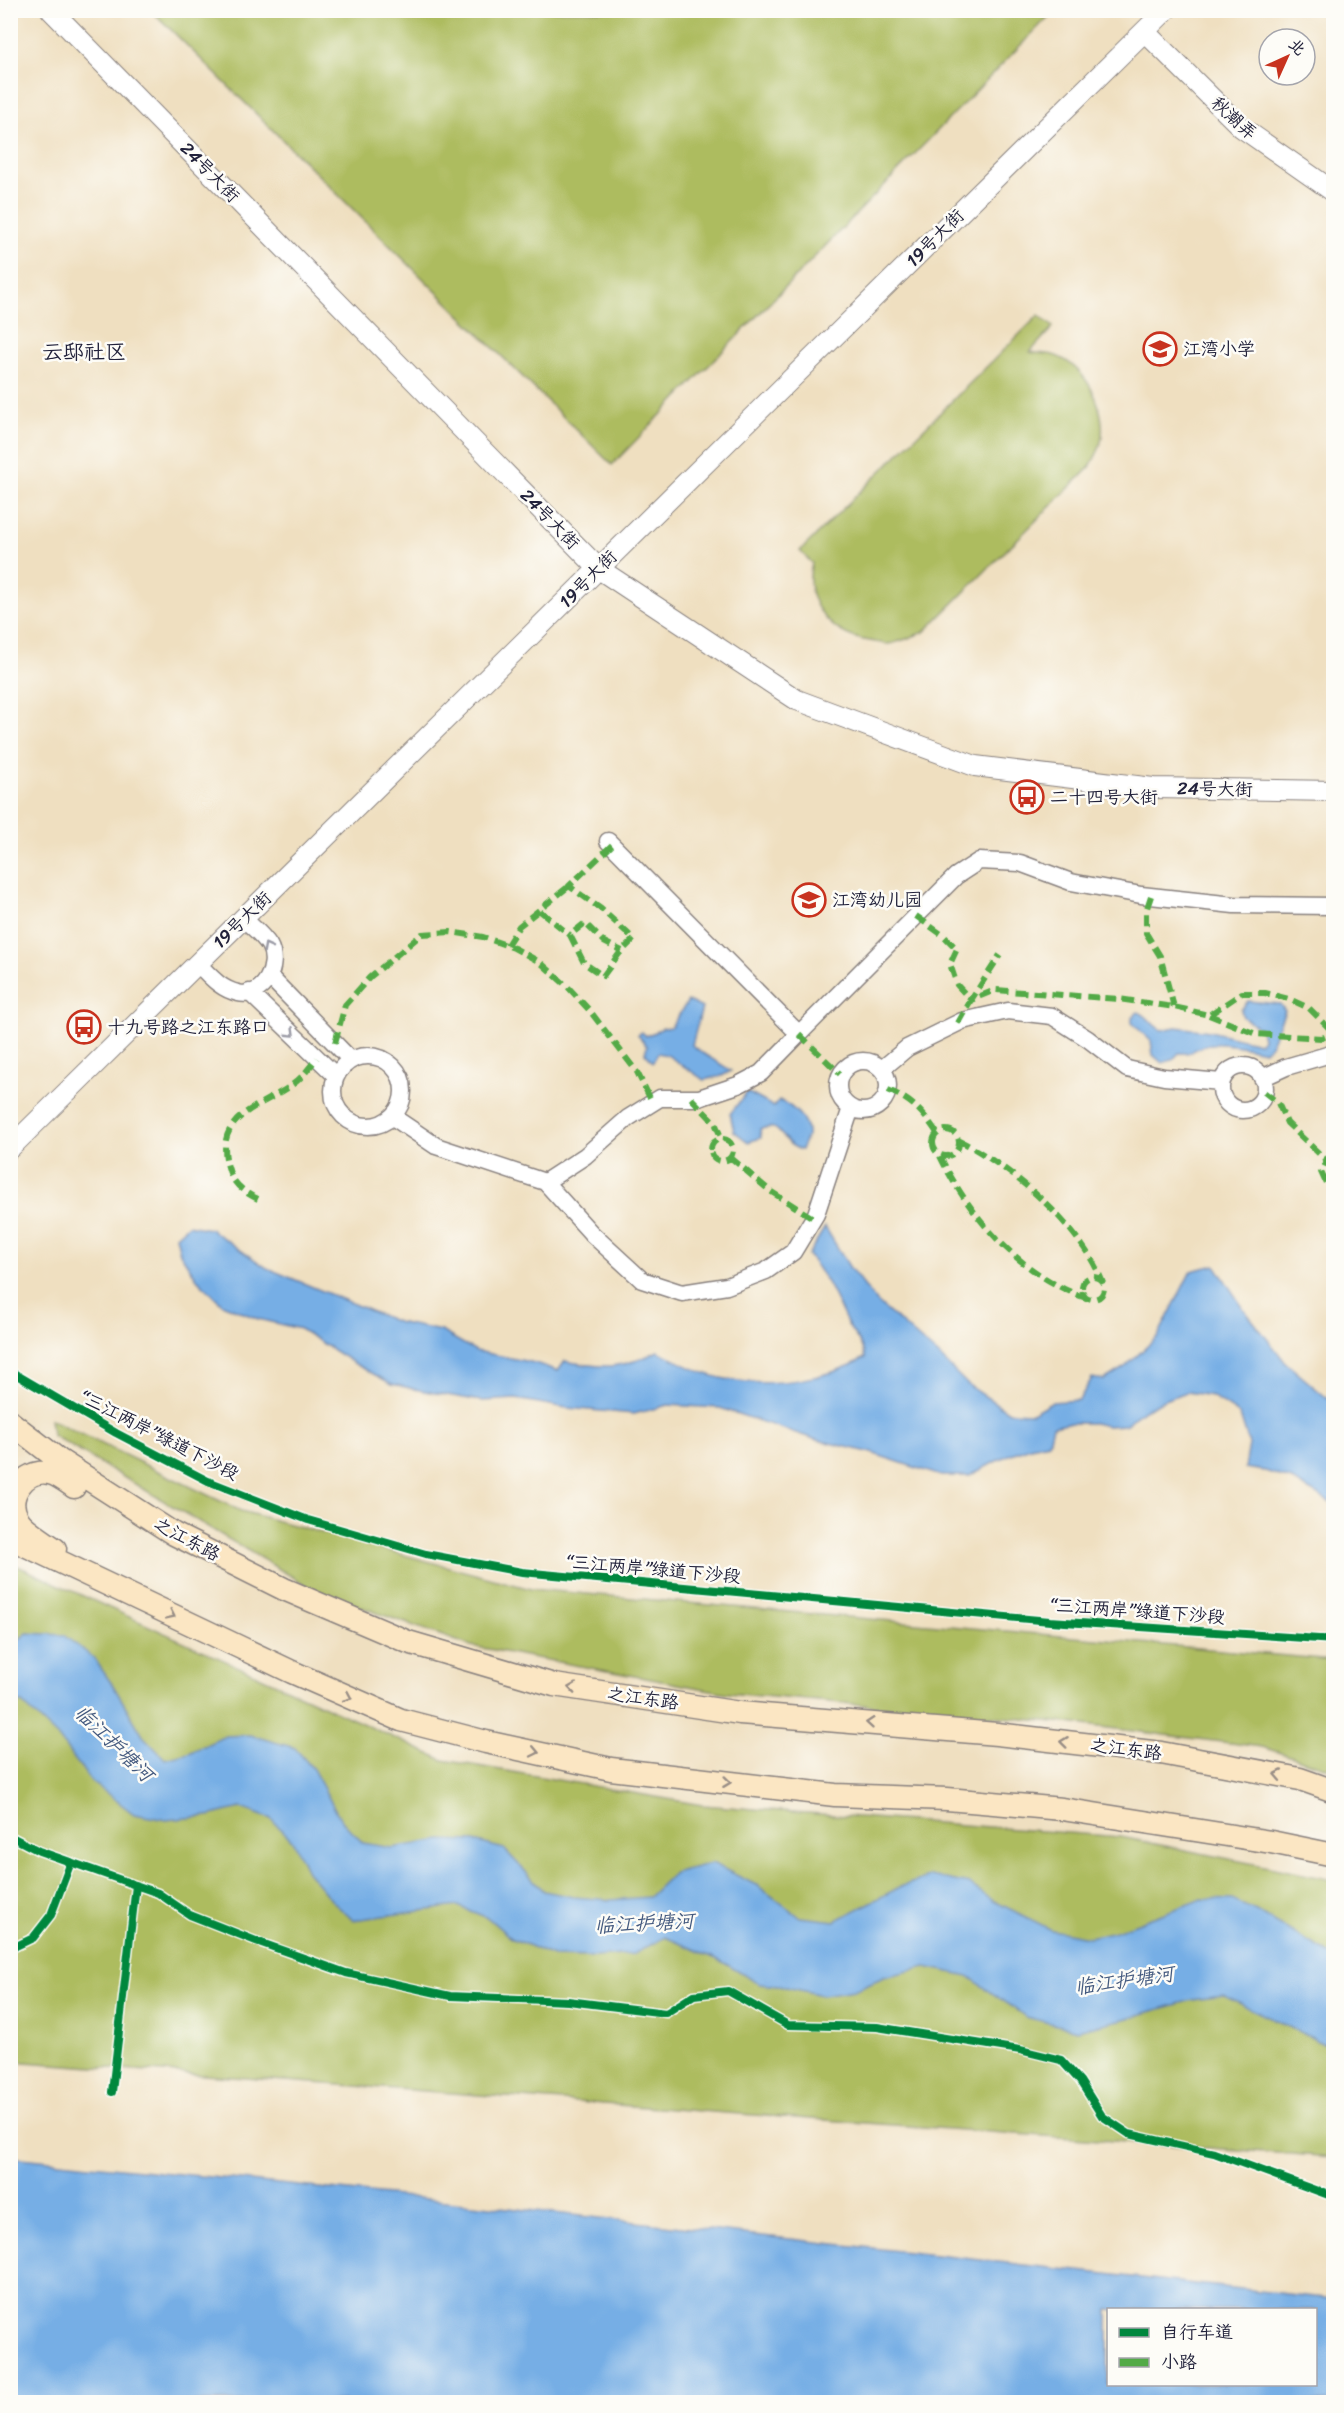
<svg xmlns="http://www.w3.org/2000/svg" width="1344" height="2413" font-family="Sriracha,'LXGW WenKai TC',sans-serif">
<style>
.green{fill:#adbc5f;stroke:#686f4d;stroke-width:1.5}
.water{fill:#76aee5;stroke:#4c6890;stroke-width:1.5;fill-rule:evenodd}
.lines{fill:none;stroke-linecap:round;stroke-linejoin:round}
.minor-casing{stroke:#88807e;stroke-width:19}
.tertiary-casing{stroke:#88807e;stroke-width:22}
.secondary-casing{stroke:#88807e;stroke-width:25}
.minor{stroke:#fff;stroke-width:16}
.tertiary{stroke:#fff;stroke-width:20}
.secondary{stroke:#fbe6c3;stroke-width:22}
.quiet{stroke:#53aa46;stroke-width:6;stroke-dasharray:12 6;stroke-linecap:butt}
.cycleway-casing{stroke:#fdfcf7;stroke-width:11}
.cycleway{stroke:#00873e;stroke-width:8}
.oneway{stroke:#9c9ca7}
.oneway2{stroke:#998e86}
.labels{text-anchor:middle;stroke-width:5;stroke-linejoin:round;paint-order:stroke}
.street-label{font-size:18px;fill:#22223b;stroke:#fdfcf7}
.poi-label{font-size:18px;fill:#22223b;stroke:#fdfcf7;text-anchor:start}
.water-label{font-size:20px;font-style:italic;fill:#445a7f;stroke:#fdfcf7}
.quarter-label{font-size:21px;fill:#22223b;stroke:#fdfcf7}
</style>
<rect width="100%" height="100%" fill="#fdfcf7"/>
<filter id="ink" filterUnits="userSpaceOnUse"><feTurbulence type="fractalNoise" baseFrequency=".0167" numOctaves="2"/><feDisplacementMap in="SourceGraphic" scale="12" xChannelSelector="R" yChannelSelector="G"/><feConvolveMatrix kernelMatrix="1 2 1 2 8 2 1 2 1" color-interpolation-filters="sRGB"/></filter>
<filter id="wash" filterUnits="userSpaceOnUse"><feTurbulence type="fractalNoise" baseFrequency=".008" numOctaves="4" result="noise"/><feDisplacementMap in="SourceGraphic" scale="24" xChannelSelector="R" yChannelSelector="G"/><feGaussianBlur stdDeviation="1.35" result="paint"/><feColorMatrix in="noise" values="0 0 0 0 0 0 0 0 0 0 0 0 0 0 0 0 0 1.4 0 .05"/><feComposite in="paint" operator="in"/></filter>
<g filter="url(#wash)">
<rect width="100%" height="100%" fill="#efdfc0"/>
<path class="green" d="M152,11H1054L612,465Z
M1039,315L1053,327L1030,352C1037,354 1045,353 1053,355C1087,364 1110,414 1100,446C1098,453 1093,460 1090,467L924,632C913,636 901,642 889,644C883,644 876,642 870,641C831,636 802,602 812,563L800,551Z
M50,1419L241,1511L531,1589L1333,1660V1770L1262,1747L1068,1723L727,1693L471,1646L318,1592L52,1435Z
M11,1563L443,1760L702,1805L1121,1837L1333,1880V2157L11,2061Z"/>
<path class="water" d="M688,1001L702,1008L692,1045C704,1056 718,1061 731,1071L722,1076L704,1080L667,1055L658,1053L653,1062L645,1053L647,1046L638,1035L642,1032L646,1036L663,1028L671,1027Z
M1248,1001L1280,1004L1285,1011L1270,1046L1264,1051C1249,1048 1220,1041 1206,1045C1195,1048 1191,1055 1179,1053L1172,1060L1162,1063L1153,1055L1151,1041L1132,1023V1017L1138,1012C1149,1015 1152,1027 1162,1030L1176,1027L1210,1031L1259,1043L1263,1039L1261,1029L1243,1017L1241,1010Z
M747,1092L774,1107L779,1100C792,1106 809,1119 807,1136C806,1140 802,1146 801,1150C796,1148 791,1146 788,1142C777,1131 778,1124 760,1129L761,1138L748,1142L734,1131L730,1114Z
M188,1225L210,1229L267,1268L397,1322L441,1331L476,1351L535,1363L558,1371L565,1361C603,1369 623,1369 658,1351C679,1362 703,1375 726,1379C771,1388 826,1380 865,1358C863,1344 855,1337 848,1325C835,1298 827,1278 808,1255L825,1227L850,1268L877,1302L938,1355L968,1385L1009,1412L1032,1413L1051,1402L1079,1400L1092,1378L1104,1380L1125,1367L1158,1336L1191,1271L1215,1265L1243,1308L1286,1363L1333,1403V1504L1292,1480L1265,1471L1245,1468L1249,1444L1240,1415L1212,1396L1187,1392L1164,1400L1144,1410L1125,1425L1107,1426L1094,1423H1067L1053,1426L1049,1443L1030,1447L1006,1456L969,1476H941L868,1452L817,1440L720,1408L668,1405L634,1414L567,1408L516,1399L481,1401L424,1391L392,1384L357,1365L300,1329L258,1319L222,1304L197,1279L180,1253L176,1236Z
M27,1633L63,1635L94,1658L114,1687L143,1736L165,1759L189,1753L225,1736L250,1735L295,1748L313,1769L341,1820L363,1843L392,1848L441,1840L474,1841L504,1849L544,1891L573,1897L611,1900L649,1897L674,1873L712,1863L758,1886L800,1917L835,1921L900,1887L931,1876L969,1884L994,1901L1052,1930L1089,1937L1116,1931L1202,1899L1232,1900L1256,1911L1333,1956V2048L1224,1996L1192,2000L1124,2019L1077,2030L1026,2017L968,1976L926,1967L884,1977L854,1990L822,1995L786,1987L759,1984L721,1961L665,1937L634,1954L594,1957L553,1956L511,1938L488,1918L458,1906L353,1920L333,1902L307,1871L292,1840L271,1819L241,1808L208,1816L166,1820L134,1814L91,1781L57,1736L22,1703H11V1646Z
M10,2157L409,2197L1333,2299V2402H11ZM1108,2310H1316V2384H1108Z"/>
</g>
<g filter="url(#ink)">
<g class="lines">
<defs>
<path id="minor" d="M197,963C210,976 220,989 238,993C263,999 281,966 269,945C263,935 251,926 243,918
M270,977L351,1060
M249,992L336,1076
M799,1034L956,876L979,861L1020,863L1071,882L1141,895L1234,905L1334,906
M333 1091a35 35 0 1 1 70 0a35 35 0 1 1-70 0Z
M838 1086a25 25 0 1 1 50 0a25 25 0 1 1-50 0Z
M1221 1088a22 22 0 1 1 44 0a22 22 0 1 1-44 0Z
M882,1069L907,1048L962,1021L1008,1011L1052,1016L1088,1039L1127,1069L1164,1077L1221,1082
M1262,1078L1286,1067L1334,1053
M393,1117L436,1146L545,1182L592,1234L642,1280L682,1293L727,1286L766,1271L793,1252L816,1214L851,1108
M545,1182L585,1156L628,1118L660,1098H699L738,1085L761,1073L799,1034L608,841"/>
<path id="tertiary" d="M51,10L599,569L797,700L975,766L1153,788L1334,791
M1145,32L1241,127L1334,192
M10,1148L1166,10"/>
<path id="secondary" d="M10,1422L59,1460L174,1534L284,1589L408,1642L554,1685L740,1713L997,1734L1161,1753L1300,1779L1334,1791
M10,1538L292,1672L401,1720L486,1742L611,1769L835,1795L947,1799L1062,1809L1271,1842L1334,1855
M55,1549C45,1542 23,1528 18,1519C4,1497 25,1468 49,1473C57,1474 67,1482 74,1487"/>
</defs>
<use href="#minor" class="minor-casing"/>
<use href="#tertiary" class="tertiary-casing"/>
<use href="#secondary" class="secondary-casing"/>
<use href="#minor" class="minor"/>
<use href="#tertiary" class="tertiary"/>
<use href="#secondary" class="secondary"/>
<path class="quiet" d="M612,845L569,886L601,909L634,939L619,954L603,976L584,963L570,935L585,923L604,942L622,951
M1151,896L1146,911V933L1160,956L1174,1007
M540,911L570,935
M916,916L944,936L957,949L950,964L957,985L971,1000L1000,955
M507,945L519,926L569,886
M1209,1015L1256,1034L1322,1038L1334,1033
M958,1023L971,1000L995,990L1119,999L1174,1007L1209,1015L1242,993H1265L1289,999L1309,1008L1334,1033
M799,1034L840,1074
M335,1043L345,1005L370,977L422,934L450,932L483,937L514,948L540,962L568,987L590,1011L637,1072L652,1102
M888,1090C912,1100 923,1112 937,1133
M1264,1092L1278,1103L1287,1123L1328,1162
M691,1098L715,1123L722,1139
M933 1143a13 13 0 1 1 26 0a13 13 0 1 1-26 0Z
M711 1150a11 11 0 1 1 22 0a11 11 0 1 1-22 0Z
M958,1140C1012,1167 1081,1226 1103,1283
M940,1156C970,1218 1022,1277 1089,1299
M730,1157L770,1191L813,1218
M1334,1161L1325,1164L1321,1172L1326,1183L1334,1186
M1330,1185L1334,1208
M258,1199C243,1192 232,1183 228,1167C213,1116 259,1108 292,1085C302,1078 309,1068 317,1058
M1082 1288a11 11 0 1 1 22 0a11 11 0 1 1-22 0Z"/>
<defs>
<path id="cycleway" d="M10,1371L116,1433L208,1481L308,1520L426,1554L522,1572L1050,1621L1334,1640
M10,1836L39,1851L158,1893L190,1915L256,1941L346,1973L450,1996L568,2001L666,2013L694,1995L728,1991L788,2025L877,2027L1020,2050L1061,2060L1080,2081L1102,2116L1129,2134L1214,2153L1334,2197
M10,1949L33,1938L51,1915L71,1862
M112,2092L136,1885"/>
</defs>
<use href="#cycleway" class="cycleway-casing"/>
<use href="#cycleway" class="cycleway"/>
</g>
<defs><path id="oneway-chevron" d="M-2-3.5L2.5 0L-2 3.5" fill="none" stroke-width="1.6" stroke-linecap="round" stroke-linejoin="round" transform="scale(1.5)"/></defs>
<g class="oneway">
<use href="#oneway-chevron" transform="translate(267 947) rotate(-118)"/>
<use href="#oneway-chevron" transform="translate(291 1033) rotate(44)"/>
</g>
<g class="oneway2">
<use href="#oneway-chevron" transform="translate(171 1615) rotate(26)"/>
<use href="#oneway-chevron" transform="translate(572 1688) rotate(-172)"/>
<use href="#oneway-chevron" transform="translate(348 1697) rotate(24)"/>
<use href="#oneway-chevron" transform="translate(870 1723) rotate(-175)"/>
<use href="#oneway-chevron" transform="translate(1064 1742) rotate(-173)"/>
<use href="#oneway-chevron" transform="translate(535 1752) rotate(12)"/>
<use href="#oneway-chevron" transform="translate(1278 1775) rotate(-169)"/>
<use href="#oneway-chevron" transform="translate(727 1782) rotate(7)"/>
</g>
</g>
<defs>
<symbol id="school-ring" viewBox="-11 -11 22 22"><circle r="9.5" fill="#fdfcf7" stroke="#c8321e" stroke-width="1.5"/><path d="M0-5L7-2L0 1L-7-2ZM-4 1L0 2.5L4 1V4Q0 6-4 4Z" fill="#c8321e"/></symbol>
<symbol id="bus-ring" viewBox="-11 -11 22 22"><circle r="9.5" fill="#fdfcf7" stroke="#c8321e" stroke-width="1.5"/><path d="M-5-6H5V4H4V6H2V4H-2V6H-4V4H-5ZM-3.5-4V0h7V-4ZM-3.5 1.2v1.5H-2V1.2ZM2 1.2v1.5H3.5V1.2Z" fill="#c8321e"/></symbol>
</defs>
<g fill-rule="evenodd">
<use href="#school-ring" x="1141" y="330" width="38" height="38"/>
<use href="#bus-ring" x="1008" y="778" width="38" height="38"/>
<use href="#school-ring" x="790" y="881" width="38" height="38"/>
<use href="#bus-ring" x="65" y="1008" width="38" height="38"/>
</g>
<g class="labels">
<g class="street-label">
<text transform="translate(1234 118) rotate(42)" y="6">秋潮弄</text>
<text transform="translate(210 172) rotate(46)" y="6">24号大街</text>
<text transform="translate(935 238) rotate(-45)" y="6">19号大街</text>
<text transform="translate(550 519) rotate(46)" y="6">24号大街</text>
<text transform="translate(588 579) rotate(-45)" y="6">19号大街</text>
<text transform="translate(1215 789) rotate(1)" y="6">24号大街</text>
<text transform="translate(242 920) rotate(-44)" y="6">19号大街</text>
<text transform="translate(159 1435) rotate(27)" y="6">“三江两岸”绿道下沙段</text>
<text transform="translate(187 1539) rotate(28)" y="6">之江东路</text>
<text transform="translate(653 1569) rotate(5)" y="6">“三江两岸”绿道下沙段</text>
<text transform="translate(1137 1611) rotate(4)" y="6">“三江两岸”绿道下沙段</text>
<text transform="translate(643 1698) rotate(8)" y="6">之江东路</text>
<text transform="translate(1126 1749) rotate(7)" y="6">之江东路</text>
</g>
<g class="poi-label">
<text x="1183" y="355">江湾小学</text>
<text x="1050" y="803">二十四号大街</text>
<text x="832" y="906">江湾幼儿园</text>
<text x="107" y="1033">十九号路之江东路口</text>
</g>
<g class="water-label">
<text transform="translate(114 1743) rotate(44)" y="7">临江护塘河</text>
<text transform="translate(644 1923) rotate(-3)" y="7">临江护塘河</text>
<text transform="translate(1124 1980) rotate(-8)" y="7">临江护塘河</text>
</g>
<g class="quarter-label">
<text x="84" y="359">云邸社区</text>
</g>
</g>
<rect width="1344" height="2413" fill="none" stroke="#fdfcf7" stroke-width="36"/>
<rect x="1107" y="2308" width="210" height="78" fill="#fdfcf7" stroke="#a5a5ac" stroke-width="1.5"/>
<rect x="1119" y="2328" width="30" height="9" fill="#00873e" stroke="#a5a5ac" stroke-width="1.5"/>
<text x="1161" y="2338" font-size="18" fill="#22223b">自行车道</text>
<rect x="1119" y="2358" width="30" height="9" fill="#53aa46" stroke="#a5a5ac" stroke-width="1.5"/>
<text x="1161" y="2368" font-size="18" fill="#22223b">小路</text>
<g transform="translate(1287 57) rotate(45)"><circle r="28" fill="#fdfcf7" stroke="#a5a5ac" stroke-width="1.5"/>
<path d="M0-4.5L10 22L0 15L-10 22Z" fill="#c8321e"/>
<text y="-9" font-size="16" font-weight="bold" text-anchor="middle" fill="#22223b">北</text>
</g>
</svg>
